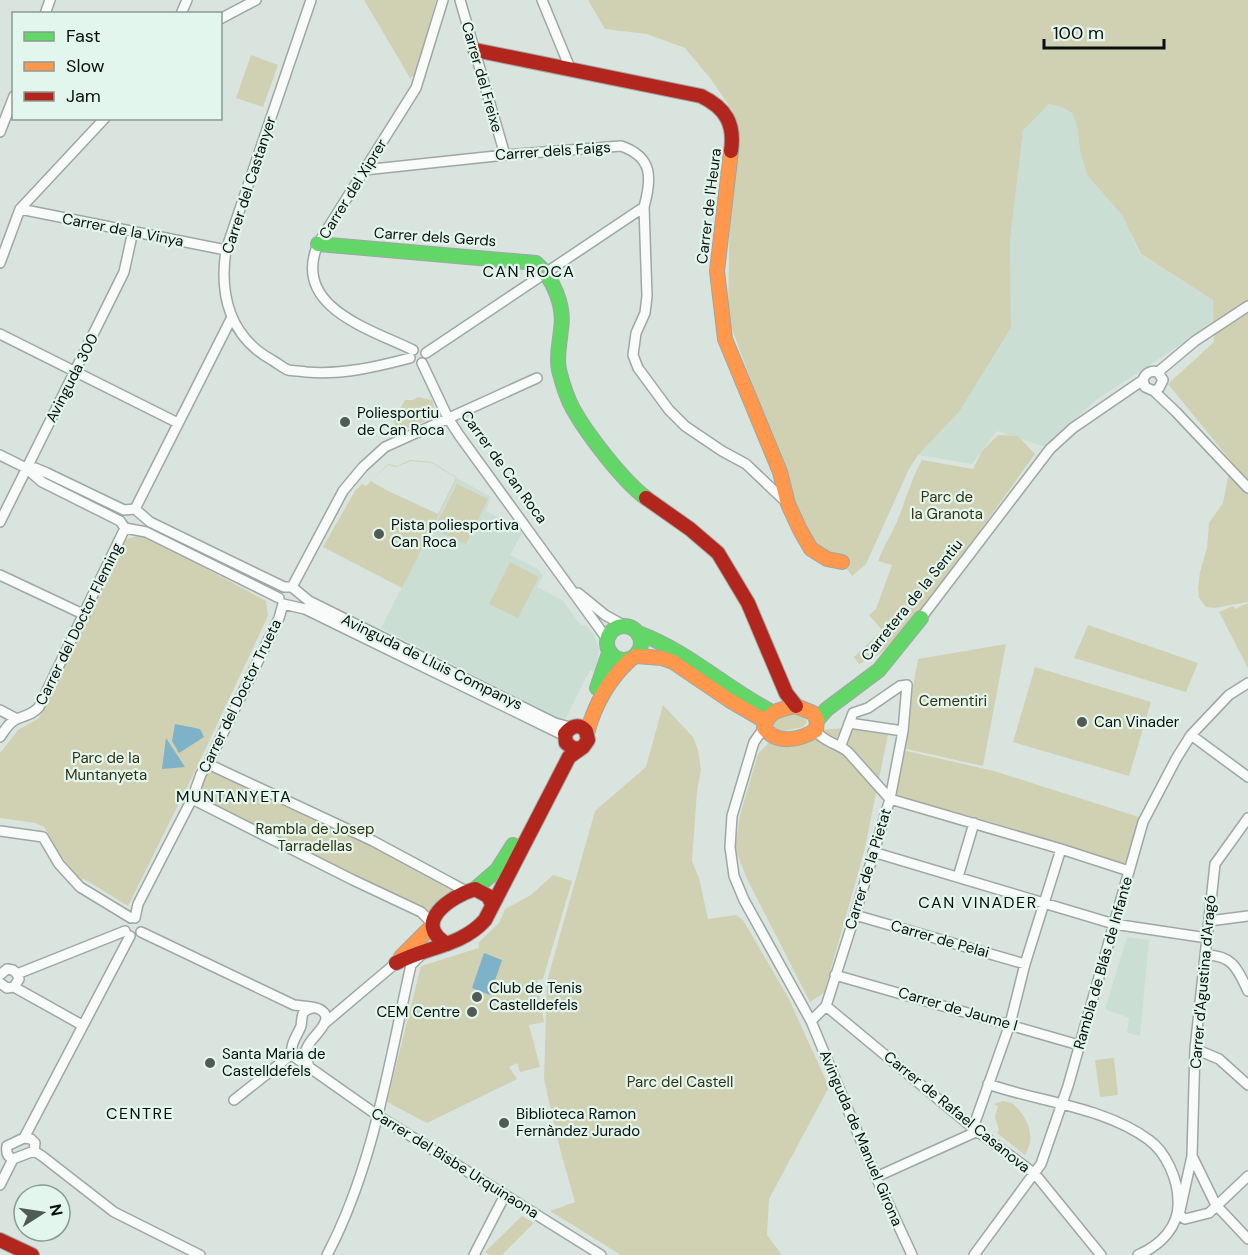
<svg xmlns="http://www.w3.org/2000/svg" width="1248" height="1255" font-family="'DM Sans',sans-serif">
<style>
.built{fill:#caded4}
.green{fill:#d0d0b3;fill-rule:evenodd}
.water{fill:#7db2c8}
.lines{fill:none;stroke-linecap:round;stroke-linejoin:round}
.street-casing{stroke:#9fa7a3;stroke-width:12}
.fast-casing{stroke:#9fa7a3;stroke-width:16}
.slow-casing{stroke:#9fa7a3;stroke-width:16}
.jam-casing{stroke:#9fa7a3;stroke-width:16}
.street{stroke:#f9fbfa;stroke-width:9}
.fast{stroke:#63d668;stroke-width:14}
.slow{stroke:#ff974d;stroke-width:14}
.jam{stroke:#b3261e;stroke-width:14}
.poi-dot{fill:#525a56;stroke:#e2f6ed;stroke-width:2}
.labels{text-anchor:middle;stroke-width:4.5;stroke-linejoin:round;paint-order:stroke}
.street-label{font-size:15px;fill:#090f0c;stroke:#e2f6ed}
.poi-label{font-size:15px;fill:#090f0c;stroke:#e2f6ed;text-anchor:start}
.park-label{font-size:15px;fill:#343012;stroke:#e2f6ed}
.neighbourhood-label{font-size:16px;letter-spacing:1.5px;fill:#090f0c;stroke:#e2f6ed}
</style>
<rect width="100%" height="100%" fill="#dae4df"/>
<path class="built" d="M1049,104L1062,107L1072,113L1077,125L1080,151L1087,175L1122,215L1140,254L1213,300L1214,323L1096,400L1045,447L997,431L972,464L918,455L959,412L1011,328L1010,241L1023,129Z
M457,478L491,497L486,511L518,528L522,533L510,555L538,569L543,576L537,587L562,600L581,625H586L594,635L599,649L596,673L590,670L566,718L561,719L381,628Z
M1127,937L1149,940L1140,1036L1127,1033L1129,1018L1105,1009Z"/>
<path class="green" d="M364,0H436L416,74L410,78Z
M588,0H1248V602L1214,608L1206,607L1199,598L1198,588L1200,572L1207,548L1209,523L1223,503L1231,461L1168,384L1214,342L1213,300L1141,254L1122,215L1087,175L1080,151L1077,125L1072,113L1062,107L1049,104L1023,130L1010,241L1011,328L959,412L918,455L909,469L866,564L852,576L837,555L819,551L802,520L728,318L730,196L739,136L732,110L710,78L685,48L647,34L605,29Z
M251,55L278,65L263,107L236,98Z
M418,397L432,400L435,409L429,419L428,416L424,418L425,421L393,434L391,431L395,424L393,421L405,400H413Z
M998,435L1018,436L1035,454L971,543L900,637L894,640L880,654L859,664L854,657L882,630L869,615L876,609L892,565L878,561C883,548 889,538 895,526C905,504 910,481 922,460L973,469L982,451Z
M410,460L432,462L457,478L402,588L323,547L355,491L362,484L366,486L388,464L397,466ZM411,461L432,463L456,478L438,514L386,490L371,481L388,465L396,467Z
M457,484L488,499L466,544L434,529Z
M144,535L266,601L268,616L198,765L128,906L84,879L79,880L61,856L44,827L35,823L0,818V753L18,730L39,718L125,539Z
M510,562L539,577L518,618L489,604Z
M1248,603V668L1219,612L1233,606L1235,609Z
M1088,625L1198,663L1186,692L1074,658Z
M1006,644L983,766L902,748L918,659Z
M1035,667L1151,702L1129,776L1013,742Z
M663,705L693,737L698,750L701,770L697,791L692,861L699,878L708,919L736,915L743,920L788,997L829,1087L769,1199L767,1235L782,1255H621L550,1211L575,1202L560,1149L544,1079L547,981L595,811L646,767Z
M802,712L807,722L803,727L780,732H773L770,721L773,715Z
M843,728L888,735L864,852L824,993L810,1002L747,879L735,848L740,815L758,754L772,739L809,731Z
M902,750L994,771L1139,817L1125,865L991,822L893,796Z
M215,769L337,828L457,890L431,915L422,908L294,847L203,800L200,796V789L207,771Z
M553,875L572,881L543,979L537,980L544,1022L529,1025L540,1067L520,1072L517,1063L509,1067L517,1079L427,1123L387,1102L421,966L479,948L478,943L499,923L505,909L531,895Z
M1114,1058L1118,1095L1100,1097L1095,1060Z
M1003,1101L1012,1103C1027,1116 1037,1136 1025,1155L997,1133L999,1130L995,1117L998,1106L994,1104Z
M522,1216L534,1223L502,1255H490L485,1252Z"/>
<path class="water" d="M175,724L200,729L204,737L179,753L172,741Z
M166,738L185,767L162,769Z
M484,953L502,960L490,995L472,988Z"/>
<g class="lines">
<defs>
<path id="street" d="M311,0L226,250C219,295 230,337 272,360C277,363 283,368 288,370C293,371 301,371 306,372C342,375 376,367 410,358
M460,0L505,155
M542,0L570,68
M45,14L50,0
M181,14L187,0
M220,19L256,0
M0,132L14,96
M364,170L505,155L621,146C653,157 652,178 644,207L426,353
M644,207L647,296L645,313L636,333L633,355L638,368L669,410L685,426L722,451L746,464L786,502
M20,209L226,250
M0,263L20,209L105,118
M0,334L178,423
M413,350C370,329 291,307 318,244L416,88L443,0
M422,363L448,418L459,435L607,639
M1158,372L1195,341L1248,306
M1143,380L1145,387L1154,391L1176,412L1248,488
M0,455L26,468L42,482L120,521L125,528L146,532L279,598
M26,468H35L47,473L124,510
M135,509L231,319
M124,510L135,509L150,522L284,587H292L309,601L555,723L570,727
M0,522L124,272L133,231
M0,575L85,615
M292,587L343,491L363,467L385,447L537,378
M578,593L605,615L625,626
M283,604L305,609L565,736
M921,618L1050,449L1073,428L1143,380C1145,373 1151,370 1158,372L1163,380L1159,388L1154,391
M0,710L17,719
M764,728L754,742L732,816L730,847L734,876L744,900L811,1021L876,1177L912,1255
M816,730C821,741 839,744 848,752L890,799L1061,849L1129,871
M1191,735L1248,777
M0,737C5,730 9,722 17,719C26,715 32,715 39,707L125,528
M841,745L853,713L868,708L900,686L907,685L903,731L849,723
M208,764L373,841L466,891
M192,799L353,880L421,912L432,923
M0,831L43,837L59,864L80,887L131,918
M873,852L1114,924L1207,938
M958,877L974,823
M855,915L1025,964
M135,918L138,904L192,799L201,774L208,764L279,618L283,604
M1209,921L1248,916
M141,932L294,1005C301,1006 312,1006 319,1009C336,1017 317,1033 311,1041C308,1045 306,1050 304,1054L310,1069
M1206,955C1233,955 1238,970 1248,991
M17,974L125,931
M0,975L7,969L13,970L17,974
M835,975L1079,1045
M0,983L7,988L14,987L19,979L17,974
M14,987L82,1025
M826,1006L973,1128L1035,1174L1101,1255
M313,1008C309,1009 307,1009 304,1012C301,1016 302,1022 301,1026C297,1037 286,1048 296,1058L377,1115L601,1255
M811,1021L826,1006L855,915L890,799L903,731
M325,1023L396,963
M1195,1049L1219,1059L1248,1085
M988,1084C1039,1102 1105,1107 1149,1140C1166,1152 1178,1180 1178,1200C1180,1226 1161,1245 1138,1255
M234,1100L292,1054
M973,1128L1010,1024L1025,964L1061,849
M24,1138L130,936
M24,1138L31,1139L35,1143L34,1151L13,1159C7,1157 6,1152 7,1146Z
M34,1151L42,1156L114,1212L200,1255
M1192,1156L1216,1205L1248,1239
M876,1177L978,1131
M0,1185L13,1159
M1179,1215L1192,1156L1195,1049L1215,864L1248,818
M1179,1215L1185,1219L1209,1213L1248,1176
M327,1255C374,1166 389,1062 411,965L423,953
M474,1255L505,1195
M974,1255L1041,1164L1068,1086L1143,822L1176,759L1191,735L1229,695L1248,683"/>
<path id="fast" d="M318,244L536,263C553,278 565,306 561,329C560,343 556,356 559,370C562,382 567,398 573,409C587,434 623,481 646,498
M607 643a17 17 0 1 1 34 0a17 17 0 1 1-34 0Z
M638,633C688,651 725,688 772,712
M597,688L609,653
M817,720L827,709L879,670L921,618
M475,889L497,870L513,845"/>
<path id="slow" d="M731,151L717,271L725,339L780,472L788,504L800,530L811,549L827,559L842,562
M636,656L662,658L673,662L729,700L765,721
M796,706L813,713L817,720L816,730C800,740 777,745 764,728C768,711 780,709 796,706Z
M587,733C595,704 608,680 630,660
M401,957L431,927"/>
<path id="jam" d="M475,50L701,96C726,108 735,124 731,151
M646,498L690,529L718,553L748,603L786,693L796,706
M447,944C411,923 451,896 475,889L488,896L492,904
M396,963C426,947 462,946 485,920L569,757L583,747L588,740L586,731C579,723 571,726 565,734L566,743L574,749L581,748
M0,1240L32,1255"/>
</defs>
<use href="#street" class="street-casing"/>
<use href="#fast" class="fast-casing"/>
<use href="#slow" class="slow-casing"/>
<use href="#jam" class="jam-casing"/>
<use href="#street" class="street"/>
<use href="#fast" class="fast"/>
<use href="#slow" class="slow"/>
<use href="#jam" class="jam"/>
</g>
<g class="poi-dot">
<circle cx="345" cy="422" r="6"/>
<circle cx="379" cy="534" r="6"/>
<circle cx="1082" cy="722" r="6"/>
<circle cx="477" cy="997" r="6"/>
<circle cx="472" cy="1012" r="6"/>
<circle cx="210" cy="1063" r="6"/>
<circle cx="504" cy="1123" r="6"/>
</g>
<g class="labels">
<g class="street-label">
<text transform="translate(482 77) rotate(74)" y="5">Carrer del Freixe</text>
<text transform="translate(553 151) rotate(-4)" y="5">Carrer dels Faigs</text>
<text transform="translate(249 185) rotate(-72)" y="5">Carrer del Castanyer</text>
<text transform="translate(353 189) rotate(-58)" y="5">Carrer del Xiprer</text>
<text transform="translate(709 206) rotate(-83)" y="5">Carrer de l'Heura</text>
<text transform="translate(123 230) rotate(11)" y="5">Carrer de la Vinya</text>
<text transform="translate(435 237) rotate(4)" y="5">Carrer dels Gerds</text>
<text transform="translate(72 378) rotate(-63)" y="5">Avinguda 300</text>
<text transform="translate(504 467) rotate(54)" y="5">Carrer de Can Roca</text>
<text transform="translate(912 600) rotate(-51)" y="5">Carretera de la Sentiu</text>
<text transform="translate(79 624) rotate(-64)" y="5">Carrer del Doctor Fleming</text>
<text transform="translate(432 662) rotate(26)" y="5">Avinguda de Lluis Companys</text>
<text transform="translate(240 696) rotate(-64)" y="5">Carrer del Doctor Trueta</text>
<text transform="translate(868 869) rotate(-73)" y="5">Carrer de la Pietat</text>
<text transform="translate(940 939) rotate(16)" y="5">Carrer de Pelai</text>
<text transform="translate(1103 963) rotate(-74)" y="5">Rambla de Blás de Infante</text>
<text transform="translate(1203 982) rotate(-85)" y="5">Carrer d'Agustina d'Aragó</text>
<text transform="translate(958 1009) rotate(16)" y="5">Carrer de Jaume I</text>
<text transform="translate(957 1112) rotate(39)" y="5">Carrer de Rafael Casanova</text>
<text transform="translate(861 1138) rotate(67)" y="5">Avinguda de Manuel Girona</text>
<text transform="translate(455 1163) rotate(32)" y="5">Carrer del Bisbe Urquinaona</text>
</g>
<g class="poi-label">
<text x="357" y="418">Poliesportiu<tspan x="357" dy="17">de Can Roca</tspan></text>
<text x="391" y="530">Pista poliesportiva<tspan x="391" dy="17">Can Roca</tspan></text>
<text x="1094" y="727">Can Vinader</text>
<text x="489" y="993">Club de Tenis<tspan x="489" dy="17">Castelldefels</tspan></text>
<text x="460" y="1017" text-anchor="end">CEM Centre</text>
<text x="222" y="1059">Santa Maria de<tspan x="222" dy="17">Castelldefels</tspan></text>
<text x="516" y="1119">Biblioteca Ramon<tspan x="516" dy="17">Fernàndez Jurado</tspan></text>
</g>
<g class="park-label">
<text x="947" y="502">Parc de<tspan x="947" dy="17">la Granota</tspan></text>
<text x="953" y="706">Cementiri</text>
<text x="106" y="763">Parc de la<tspan x="106" dy="17">Muntanyeta</tspan></text>
<text x="315" y="834">Rambla de Josep<tspan x="315" dy="17">Tarradellas</tspan></text>
<text x="680" y="1087">Parc del Castell</text>
</g>
<g class="neighbourhood-label">
<text x="529" y="277">CAN ROCA</text>
<text x="234" y="802">MUNTANYETA</text>
<text x="978" y="908">CAN VINADER</text>
<text x="140" y="1119">CENTRE</text>
</g>
</g>
<rect x="12" y="12" width="210" height="108" fill="#e2f6ed" stroke="#8b9a93" stroke-width="1.5"/>
<rect x="24" y="32" width="30" height="9" fill="#63d668" stroke="#8b9a93" stroke-width="1.5"/>
<text x="66" y="42" font-size="18" fill="#090f0c">Fast</text>
<rect x="24" y="62" width="30" height="9" fill="#ff974d" stroke="#8b9a93" stroke-width="1.5"/>
<text x="66" y="72" font-size="18" fill="#090f0c">Slow</text>
<rect x="24" y="92" width="30" height="9" fill="#b3261e" stroke="#8b9a93" stroke-width="1.5"/>
<text x="66" y="102" font-size="18" fill="#090f0c">Jam</text>
<g transform="translate(42 1213) rotate(78)"><circle r="28" fill="#e2f6ed" stroke="#8b9a93" stroke-width="1.5"/>
<path d="M0-4.5L10 22L0 15L-10 22Z" fill="#525a56"/>
<text y="-9" font-size="16" font-weight="bold" text-anchor="middle" fill="#090f0c">N</text>
</g>
<path d="M1044 39v9h120v-9" fill="none" stroke="#090f0c" stroke-width="3"/>
<text x="1053" y="39" font-size="18" fill="#090f0c" stroke="#e2f6ed" stroke-width="4.5" paint-order="stroke">100 m</text>
</svg>
